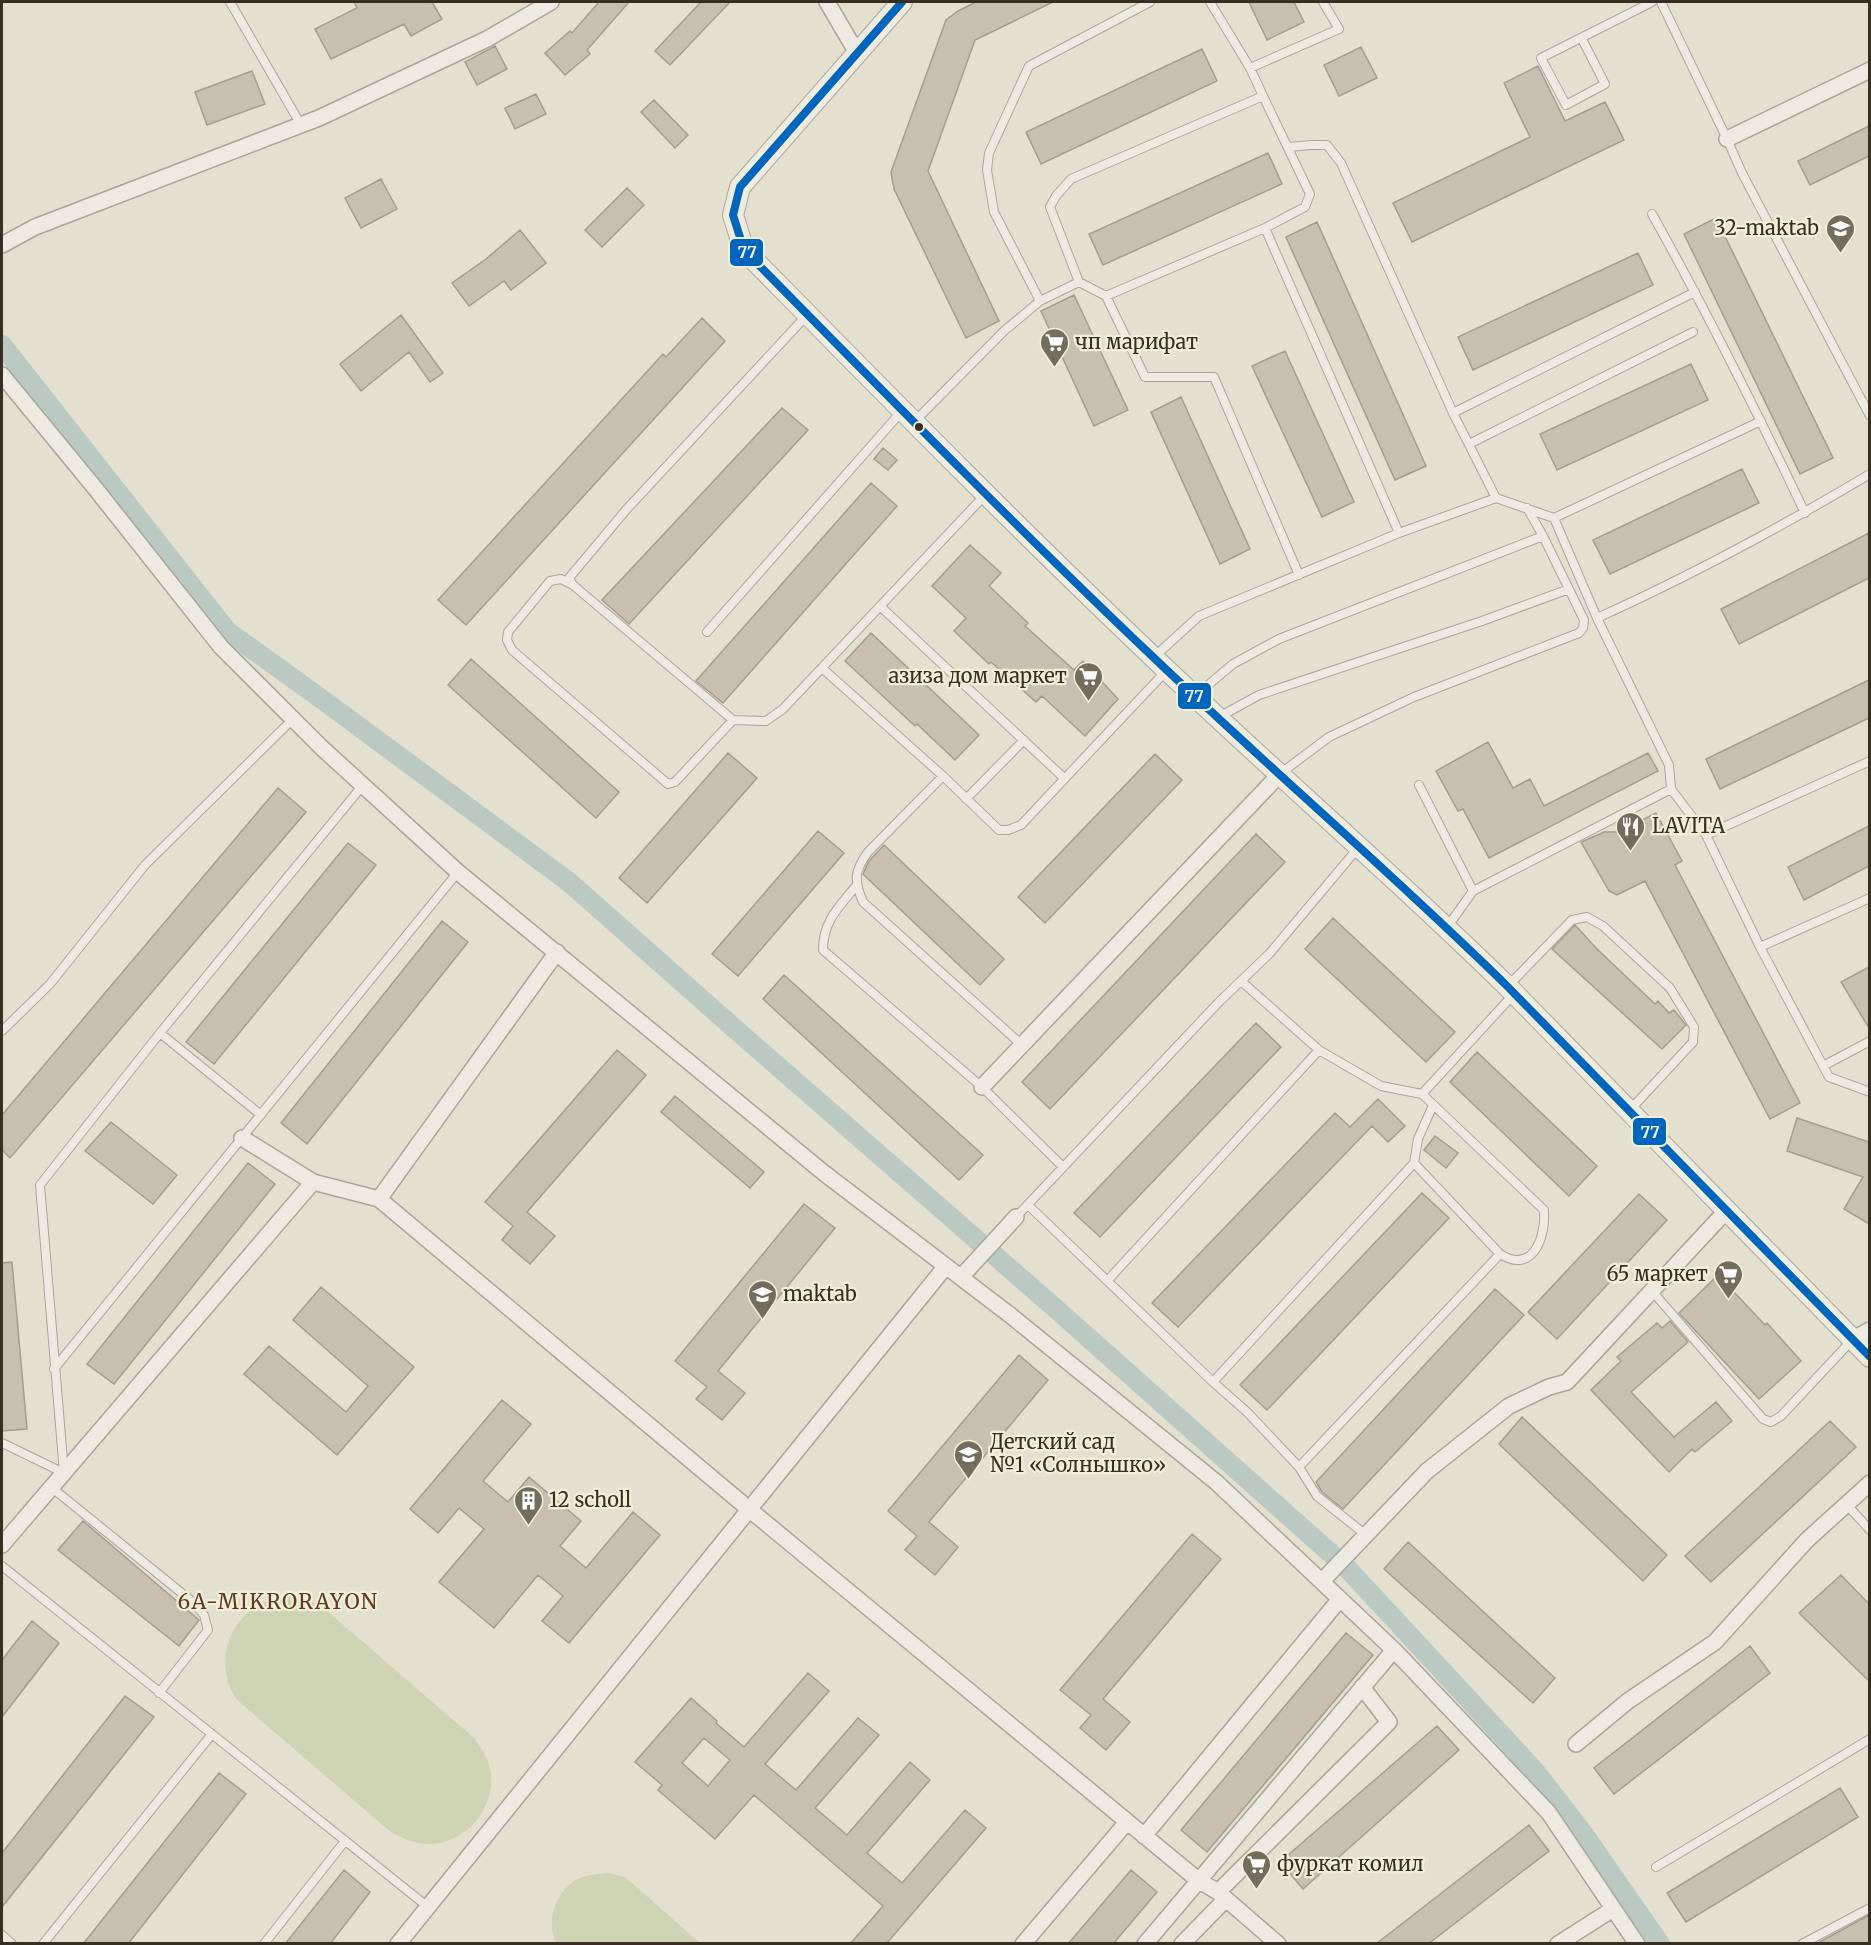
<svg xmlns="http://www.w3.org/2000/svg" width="1871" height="1945" font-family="Merriweather,serif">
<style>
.green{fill:#ced3b4}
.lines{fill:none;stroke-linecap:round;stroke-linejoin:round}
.canal{stroke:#bacac2;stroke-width:20}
.building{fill:#c7c0b1;stroke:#a39c8f;stroke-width:1.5;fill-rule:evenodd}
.service-casing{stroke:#a9a599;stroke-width:10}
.minor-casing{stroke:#a9a599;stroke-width:18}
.tertiary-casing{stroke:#a9a599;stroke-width:22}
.service{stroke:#eceae1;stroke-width:8}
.minor{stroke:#eceae1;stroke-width:15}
.tertiary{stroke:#eceae1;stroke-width:20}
.bus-1-casing{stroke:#f3efd7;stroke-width:12}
.bus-1{stroke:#0065bd;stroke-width:8}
.bus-dot{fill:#372f21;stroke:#f3efd7;stroke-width:2}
.labels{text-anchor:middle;stroke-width:4.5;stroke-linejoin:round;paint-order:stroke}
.poi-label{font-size:20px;fill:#372f21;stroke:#f3efd7;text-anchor:start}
.neighbourhood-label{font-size:21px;letter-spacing:1.5px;fill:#603924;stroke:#f3efd7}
.line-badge{stroke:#f3efd7;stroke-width:2}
.badge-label{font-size:16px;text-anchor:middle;font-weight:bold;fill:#fff}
</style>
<rect width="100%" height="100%" fill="#e3e0d0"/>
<path class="green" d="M298,1597L319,1604L474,1738C482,1749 490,1761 491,1775C494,1810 466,1842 431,1844C417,1845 404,1839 392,1833L236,1699C233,1692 228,1685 227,1678C219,1642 240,1608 275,1598C282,1597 291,1597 298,1597Z
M609,1873L625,1877L700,1943H556C546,1921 555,1893 576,1880C586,1874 598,1874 609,1873Z"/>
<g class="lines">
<path class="canal" d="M2,345L227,631L327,703L569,882L726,1021L1055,1308L1346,1567L1535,1771L1583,1833L1660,1944"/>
</g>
<path class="building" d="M354,2H432L442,19L411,36L404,24L331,59L315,29L357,8Z
M599,2H629L587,50L590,54L565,75L545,53L570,31L572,33Z
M701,2H730L670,65L655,51Z
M976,2H1053L975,40L928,171L999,321L966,338L894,189L891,172L946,20L958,11Z
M1249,2H1294L1304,22L1267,40Z
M495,46L507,69L477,85L465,62Z
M1361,47L1377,78L1339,96L1324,65Z
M1202,49L1217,81L1041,164L1026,132Z
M1538,66L1565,121L1605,102L1624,140L1412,242L1393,203L1530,137L1504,83Z
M252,71L265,104L207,125L195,92Z
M536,94L546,114L515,129L505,108Z
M654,100L688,135L675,148L641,112Z
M1869,126V156L1810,185L1798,161Z
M1268,153L1282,184L1103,265L1089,234Z
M381,179L397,209L361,228L345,198Z
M627,188L644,205L602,247L585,230Z
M1716,218L1833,458L1800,474L1684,234Z
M1317,222L1426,466L1395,480L1286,237Z
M520,230L546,263L511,290L504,281L469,306L452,283L486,259Z
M1638,253L1653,285L1473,370L1458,337Z
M1074,295L1128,410L1094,426L1041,311Z
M401,315L443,373L430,382L409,352L361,391L340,364Z
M702,318L725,341L466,625L438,600L663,354L666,357Z
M1285,351L1354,502L1322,517L1252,366Z
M1691,364L1708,400L1557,470L1540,434Z
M1181,397L1250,549L1220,564L1151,412Z
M782,408L808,430L629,624L602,600Z
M883,448L897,460L888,470L874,459Z
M1742,469L1759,503L1610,574L1593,540Z
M871,483L897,506L723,703L696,681Z
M1869,533V578L1739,644L1721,609Z
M970,545L1001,573L989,586L1028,623L1025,626L1074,670L1083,661L1118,699L1085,736L1042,696L1036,702L991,662L989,664L954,631L966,618L932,586Z
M871,633L979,735L955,760L917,724L915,726L845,661Z
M471,659L619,792L596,818L448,685Z
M1869,680V718L1720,789L1706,759Z
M1488,742L1513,788L1530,779L1544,806L1648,753L1658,771L1489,858L1463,809L1458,811L1436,771Z
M728,753L757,778L647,903L619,878Z
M1155,754L1182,780L1045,923L1018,897Z
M278,788L306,812L10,1158L2,1150V1115Z
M1656,813L1682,861L1675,865L1800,1103L1770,1119L1645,881L1617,895L1609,891L1581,842L1604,832H1619Z
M1869,826V866L1804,900L1788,867Z
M818,831L844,853L738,976L712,954Z
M1256,834L1285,862L1050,1109L1022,1082Z
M348,843L376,865L214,1064L186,1042Z
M884,845L1004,959L980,985L863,874L869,861Z
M1333,918L1455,1032L1426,1062L1305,949Z
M442,921L468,942L307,1144L281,1123Z
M1575,925L1597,949L1655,1004L1658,1001L1669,1013L1674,1010L1686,1025L1662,1049L1552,949Z
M1869,967V1028L1841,982Z
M784,975L983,1155L959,1180L763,999Z
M1256,1023L1281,1047L1100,1237L1074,1213Z
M617,1050L646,1075L527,1212L555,1236L530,1264L502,1240L513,1226L485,1202Z
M1477,1052L1597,1166L1569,1196L1450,1082Z
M675,1096L764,1172L750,1188L661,1112Z
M1378,1099L1405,1126L1388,1142L1372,1126L1178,1327L1152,1303L1335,1113L1350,1127Z
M1797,1118L1869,1142V1224L1844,1209L1863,1177L1787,1151Z
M111,1122L177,1175L153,1204L85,1151Z
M1435,1136L1458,1153L1446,1168L1424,1150Z
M248,1163L275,1184L114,1384L87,1364Z
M1422,1193L1449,1218L1267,1410L1240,1385Z
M1639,1194L1667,1220L1557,1339L1528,1312Z
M804,1204L835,1228L718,1371L745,1393L722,1420L696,1399L707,1387L675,1361Z
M12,1262L27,1429L2,1431V1263Z
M1718,1275L1765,1325L1767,1323L1801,1361L1759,1399L1679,1313Z
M321,1287L414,1367L337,1455L244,1374L269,1346L346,1412L368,1386L293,1320Z
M1495,1289L1524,1315L1343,1509L1322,1492L1316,1482Z
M1670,1321L1688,1342L1631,1392L1674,1437L1716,1402L1732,1421L1695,1452L1692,1449L1669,1472L1591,1390L1621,1361L1617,1357L1657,1323L1662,1328Z
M1019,1355L1048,1380L929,1522L958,1547L935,1575L905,1550L917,1536L888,1511Z
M502,1400L531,1424L483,1481L508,1502L529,1477L581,1521L560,1546L586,1568L633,1512L660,1535L569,1643L542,1621L563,1596L538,1575L494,1628L439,1582L484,1529L459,1508L438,1533L410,1509Z
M1522,1417L1667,1555L1643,1581L1499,1444Z
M1830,1421L1856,1447L1711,1582L1685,1556Z
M83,1521L199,1620L179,1646L58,1550Z
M1192,1534L1221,1559L1103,1699L1130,1722L1106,1750L1080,1728L1091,1715L1060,1690Z
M1408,1542L1555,1678L1533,1703L1384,1569Z
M1841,1575L1869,1604V1681L1799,1613Z
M32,1621L59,1643L2,1717V1660Z
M1346,1633L1373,1655L1207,1852L1181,1830Z
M1750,1646L1770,1673L1614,1794L1594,1768Z
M808,1673L829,1691L765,1764L796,1790L858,1718L879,1735L815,1808L847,1835L910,1762L930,1780L867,1853L902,1883L965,1810L986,1828L886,1944H850L883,1906L754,1795L715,1839L658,1790L662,1785L635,1762L691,1698L717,1721L716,1723L744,1747ZM704,1738L730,1760L708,1786L682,1763Z
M125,1696L154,1717L2,1907V1853Z
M1437,1726L1459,1750L1303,1889L1280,1862Z
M219,1773L246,1794L128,1944H83Z
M1840,1788L1858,1817L1686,1922L1667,1893Z
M1529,1825L1549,1851L1428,1944H1376Z
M344,1870L370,1892L330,1944H285Z
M1131,1870L1157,1892L1113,1944H1068Z
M1869,1915V1944H1816Z"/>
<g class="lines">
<defs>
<path id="service" d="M230,2L301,125
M1210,2L1250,68L1263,96L1071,179L1056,196L1050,207L1079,282L1106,296L1145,377H1214L1299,575
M1661,2L1727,139L1742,173L1870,416
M1582,39L1605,84L1566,105L1541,58L1652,2
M1250,68L1339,29L1323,2
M1263,96L1310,194L1305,207L1265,228
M1288,147L1312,145H1327L1341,163L1453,413
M1652,214C1707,312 1757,412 1805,513
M1106,296L1265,228L1399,533
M1040,301L994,212L987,170L989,153L1029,66L1150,2
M914,422L1004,331L1040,301L1079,282
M1469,444L1693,332
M1496,498L1453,413L1695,292
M1527,508L1543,536
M1554,518L1597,618L1669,765L1671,789
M573,585L569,578L626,510L807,315
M880,606L1064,778
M1597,618C1690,576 1781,527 1870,474
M707,632L902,411
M1154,657L1199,616L1399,533L1496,498L1554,518L1761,421
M822,668L943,776L999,830H1008L1021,825L1167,670
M1195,696L1233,664L1279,639L1543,536L1584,620L1583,628L1579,633L1414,697L1329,737L1281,773
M1219,717L1259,695L1482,621L1569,589
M733,720L675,782L668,784L512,650L507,640L508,632L550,581L561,579L573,585L733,720L766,721L783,709L985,495
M943,776L868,852C854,871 854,881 863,902L1022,1045
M1419,785L1473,891
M966,799L1024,740
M1706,835L1870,761
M856,886C839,907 823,921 823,950L982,1087L1063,1167
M1448,926L1473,891L1671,789L1706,835L1760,947L1829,1077L1870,1092
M1760,947L1870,898
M1241,981L1319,1050L1381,1086L1422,1094L1544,1210C1546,1237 1533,1275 1500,1254L1299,1467
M1509,985L1572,920L1587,917L1603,926L1670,988L1694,1027L1693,1042L1630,1110
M2,1031L50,984L145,865L293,719
M160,1033L261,1115
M1823,1066L1870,1041
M1422,1094L1513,995
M1433,1105L1418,1139L1414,1163L1500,1254
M1028,1205L1213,1382L1247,1412L1299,1467L1317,1496L1366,1535
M1016,1217L1219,1002L1270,953L1358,848
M1108,1280L1319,1050
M1652,1291L1763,1419L1771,1422L1781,1416L1853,1339
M54,1369L458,872
M1213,1382L1414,1163
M2,1443L64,1473
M64,1473L40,1185L160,1033L363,785
M51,1487L194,1603L204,1615L208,1630L159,1693
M1846,1504L1870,1530
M2,1566L428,1907
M1656,1867L1870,1739
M2,1935L12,1944
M43,1944L212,1734
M264,1944L345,1841
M1802,1944L1870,1908"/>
<path id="minor" d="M827,2L857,53
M1727,139L1870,70
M2,245L35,227L319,118L487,39L551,2
M2,375L95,488L221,647L322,748L458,872L824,1173L1010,1315L1216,1482L1394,1650L1549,1813L1637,1944
M982,1087L1280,774
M242,1138L313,1182L379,1199L750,1510L1198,1880L1218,1892L1278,1944
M379,1199L557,952
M961,1277L1016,1217
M1853,1339L1870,1330
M2,1545L313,1182
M1322,1581L1427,1471L1509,1406L1549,1387L1567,1382L1727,1210
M1576,1744L1628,1701L1715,1642L1807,1540L1870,1483
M1144,1836L1340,1599
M1218,1892L1389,1722L1362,1687
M398,1944L946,1266
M1023,1944L1127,1822
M1145,1944L1394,1650
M1182,1944L1226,1899
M1558,1944L1613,1909"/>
<path id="tertiary" d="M902,2L740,187L733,215L744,250C879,387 1013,524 1152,656C1269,768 1392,873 1507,986L1870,1357"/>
</defs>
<use href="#service" class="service-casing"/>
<use href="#minor" class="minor-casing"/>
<use href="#tertiary" class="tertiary-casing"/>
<use href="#service" class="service"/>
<use href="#minor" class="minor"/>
<use href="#tertiary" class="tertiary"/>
<defs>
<path id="bus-1" d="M902,2L740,187L733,215L744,250C879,387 1013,524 1152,656C1269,768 1392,873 1507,986L1870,1357"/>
</defs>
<use href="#bus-1" class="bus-1-casing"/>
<use href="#bus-1" class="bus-1"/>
</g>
<defs>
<symbol id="school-pin" viewBox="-11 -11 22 30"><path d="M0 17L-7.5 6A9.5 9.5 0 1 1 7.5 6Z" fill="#736d5e" stroke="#f3efd7"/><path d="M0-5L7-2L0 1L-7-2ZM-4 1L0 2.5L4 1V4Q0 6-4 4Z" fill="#fff"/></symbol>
<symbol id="supermarket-pin" viewBox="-11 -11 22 30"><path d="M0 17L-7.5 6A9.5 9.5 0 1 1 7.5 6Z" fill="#736d5e" stroke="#f3efd7"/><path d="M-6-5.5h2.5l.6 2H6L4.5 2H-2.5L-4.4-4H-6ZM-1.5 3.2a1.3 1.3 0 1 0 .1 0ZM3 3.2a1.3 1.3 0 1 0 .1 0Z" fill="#fff"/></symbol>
<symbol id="restaurant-pin" viewBox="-11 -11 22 30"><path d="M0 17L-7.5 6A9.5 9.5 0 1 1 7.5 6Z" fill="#736d5e" stroke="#f3efd7"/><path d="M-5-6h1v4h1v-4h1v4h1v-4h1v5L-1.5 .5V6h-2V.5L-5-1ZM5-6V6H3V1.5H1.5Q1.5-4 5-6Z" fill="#fff"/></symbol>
<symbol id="building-pin" viewBox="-11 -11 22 30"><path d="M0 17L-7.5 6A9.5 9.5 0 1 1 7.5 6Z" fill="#736d5e" stroke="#f3efd7"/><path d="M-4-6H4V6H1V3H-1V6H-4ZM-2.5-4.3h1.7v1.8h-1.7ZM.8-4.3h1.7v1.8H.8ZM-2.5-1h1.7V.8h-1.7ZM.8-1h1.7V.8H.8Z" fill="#fff"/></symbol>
</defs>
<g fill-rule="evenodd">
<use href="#school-pin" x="1824" y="212" width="33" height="45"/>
<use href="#supermarket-pin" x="1038" y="326" width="33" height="45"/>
<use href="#supermarket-pin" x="1072" y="660" width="33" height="45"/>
<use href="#restaurant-pin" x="1614" y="810" width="33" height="45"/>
<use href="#supermarket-pin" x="1712" y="1258" width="33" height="45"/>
<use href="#school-pin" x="746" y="1278" width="33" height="45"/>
<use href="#school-pin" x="952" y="1438" width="33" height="45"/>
<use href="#building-pin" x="512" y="1484" width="33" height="45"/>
<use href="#supermarket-pin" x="1240" y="1848" width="33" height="45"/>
</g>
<circle class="bus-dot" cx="919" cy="427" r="5"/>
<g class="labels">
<g class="poi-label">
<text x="1819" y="235" text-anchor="end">32-maktab</text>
<text x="1075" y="349">чп марифат</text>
<text x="1067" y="683" text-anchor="end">азиза дом маркет</text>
<text x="1652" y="833">LAVITA</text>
<text x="1708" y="1281" text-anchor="end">65 маркет</text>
<text x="783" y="1301">maktab</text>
<text x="990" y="1449">Детский сад<tspan x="990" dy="23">№1 «Солнышко»</tspan></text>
<text x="549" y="1507">12 scholl</text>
<text x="1277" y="1871">фуркат комил</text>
</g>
<g class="neighbourhood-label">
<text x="278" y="1609">6A-MIKRORAYON</text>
</g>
</g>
<g class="line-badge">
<rect x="729" y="238" width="35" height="29" rx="6" fill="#0065bd"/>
<rect x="1177" y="682" width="35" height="28" rx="6" fill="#0065bd"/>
<rect x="1632" y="1117" width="35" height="29" rx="6" fill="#0065bd"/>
</g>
<g class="badge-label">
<text x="747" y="258">77</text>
<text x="1194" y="702">77</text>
<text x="1650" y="1138">77</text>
</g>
<rect width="1871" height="1945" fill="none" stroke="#372f21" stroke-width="6"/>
</svg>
